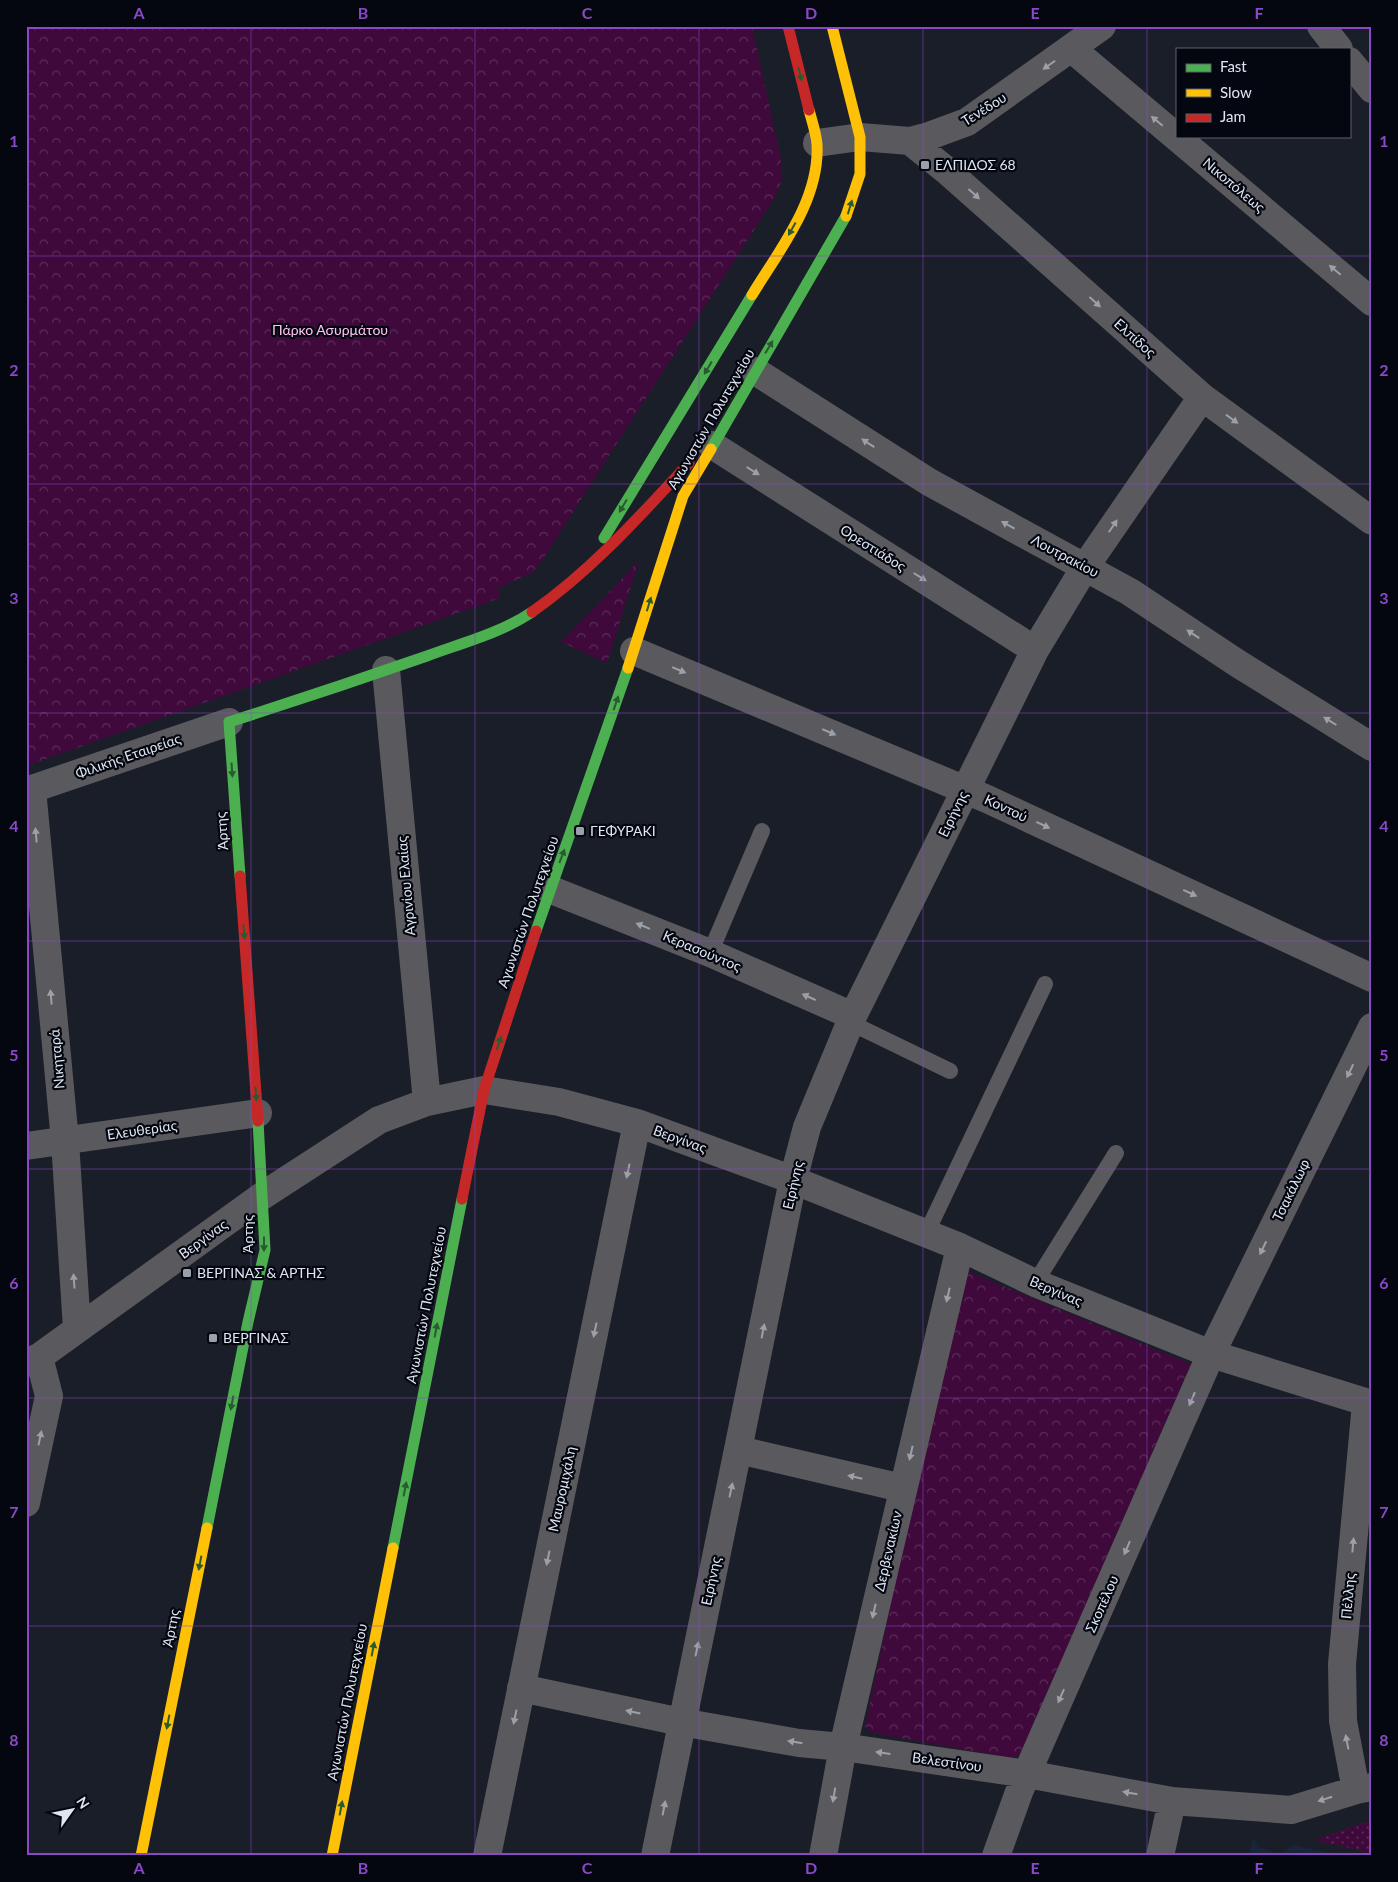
<svg xmlns="http://www.w3.org/2000/svg" width="1398" height="1882" font-family="Lato,sans-serif">
<style>
.built{fill:#1a253a}
.grass{fill:url(#grass-dots)}
.park{fill:url(#park-crowns)}
.lines{fill:none;stroke-linecap:round;stroke-linejoin:round}
.lane{stroke:#5a5a5e;stroke-width:16}
.street{stroke:#5a5a5e;stroke-width:28}
.fast{stroke:#4caf50;stroke-width:11}
.slow{stroke:#ffc107;stroke-width:11}
.jam{stroke:#c62828;stroke-width:11}
.oneway{fill:#9ca0a8}
.oneway2{fill:#285b30}
.grid{fill:none;stroke:#8a48c7;stroke-width:1;stroke-opacity:0.55}
.poi-dot{fill:#9aa0ab;stroke:#04070f;stroke-width:2}
.labels{text-anchor:middle;stroke-width:4.5;stroke-linejoin:round;paint-order:stroke}
.street-label{font-size:14px;fill:#dfe6f2;stroke:#04070f}
.poi-label{font-size:14px;fill:#dfe6f2;stroke:#04070f;text-anchor:start}
.park-label{font-size:14px;fill:#ffc2f3;stroke:#04070f}
.neatline{fill:none;stroke:#8a48c7;stroke-width:2}
.grid-label{font-size:16px;text-anchor:middle;font-weight:bold;fill:#8a48c7}
</style>
<defs>
<pattern id="grass-dots" width="8" height="8" patternUnits="userSpaceOnUse" patternTransform="scale(1.25)"><rect width="8" height="8" fill="#40093c"/><path d="M2 2h.1M6 6h.1" fill="none" stroke="#5b2d59" stroke-width="1.8" stroke-linecap="round"/></pattern>
<pattern id="park-crowns" width="20" height="18" patternUnits="userSpaceOnUse" patternTransform="scale(1.25)"><rect width="20" height="18" fill="#40093c"/><path d="M2 6a3 3 0 1 1 6 0M12 15a3 3 0 1 1 6 0" fill="none" stroke="#5b2d59"/></pattern>
</defs>
<rect width="100%" height="100%" fill="#191e28"/>
<path class="built" d="M1253,1837L1259,1847L1280,1854L1293,1845L1346,1856H1249Z"/>
<path class="grass" d="M1372,1820V1853L1314,1840Z"/>
<path class="park" d="M26,26H752L781,159L782,180L775,197C699,317 620,437 544,558L532,573L498,588L500,598L26,766Z
M639,561L607,663L561,642Z
M969,1272L1191,1364L1020,1754L1012,1758L873,1733L865,1727L958,1283Z"/>
<g class="lines">
<path class="lane" d="M710,953L762,831
M851,1023L950,1071
M926,1234L1045,984
M1035,1283L1116,1153"/>
<path class="street" d="M1321,26L1339,49
M1072,49L1372,302
M1349,61L1372,89
M910,141L946,170L1202,397L1372,521
M817,143L860,137L910,141L929,136L967,122L1102,26
M755,371L929,482L1130,592L1237,663L1372,747
M712,445L1035,650
M634,651L987,799L1372,978
M386,670L427,1102
M32,789L65,1141L77,1329
M26,791L229,722
M549,889L710,953L853,1016
M26,1146L258,1113
M26,1363L39,1357L262,1196L379,1120L427,1102L484,1090L559,1102L637,1123L793,1180L960,1247L1035,1283L1211,1354L1372,1404
M739,1450L902,1488
M26,1503L49,1396L39,1357
M521,1688L681,1722L799,1743L843,1747L1027,1774L1172,1801L1291,1810L1356,1790L1372,1787
M1356,1790L1343,1721L1342,1664L1366,1403
M487,1856L637,1123
M655,1856L793,1180L807,1127L853,1016L1035,650L1085,567L1202,397
M823,1856L843,1747L960,1247
M996,1856L1019,1792L1041,1741L1211,1354L1372,1027
M1160,1856L1172,1801"/>
<path class="fast" d="M711,449L846,216
M604,538L752,295
M240,876L229,722C295,701 361,679 427,656C462,643 501,633 532,612
M536,931L628,668
M207,1528L248,1322L265,1250L258,1121
M393,1548L462,1199"/>
<path class="slow" d="M832,26L860,137V174L846,216
M752,295C780,249 820,200 817,144C816,133 812,121 809,110
M628,668L683,496L711,449
M141,1856L207,1528
M332,1856L393,1548"/>
<path class="jam" d="M788,26L809,110
M532,612C591,571 640,516 689,463
M240,876L258,1121
M462,1199L484,1090L536,931"/>
</g>
<defs><path id="oneway-solid" d="M-6-.8H1V-3.2L6.5 0L1 3.2V.8H-6Z" transform="scale(1.25)"/></defs>
<g class="oneway">
<use href="#oneway-solid" transform="translate(1049 65) rotate(145)"/>
<use href="#oneway-solid" transform="translate(1157 121) rotate(-140)"/>
<use href="#oneway-solid" transform="translate(974 194) rotate(42)"/>
<use href="#oneway-solid" transform="translate(1335 270) rotate(-140)"/>
<use href="#oneway-solid" transform="translate(1095 302) rotate(42)"/>
<use href="#oneway-solid" transform="translate(1232 419) rotate(36)"/>
<use href="#oneway-solid" transform="translate(868 443) rotate(-147)"/>
<use href="#oneway-solid" transform="translate(753 471) rotate(32)"/>
<use href="#oneway-solid" transform="translate(1008 525) rotate(-151)"/>
<use href="#oneway-solid" transform="translate(1113 526) rotate(-56)"/>
<use href="#oneway-solid" transform="translate(920 577) rotate(32)"/>
<use href="#oneway-solid" transform="translate(1193 634) rotate(-147)"/>
<use href="#oneway-solid" transform="translate(679 670) rotate(23)"/>
<use href="#oneway-solid" transform="translate(1330 721) rotate(-148)"/>
<use href="#oneway-solid" transform="translate(829 732) rotate(23)"/>
<use href="#oneway-solid" transform="translate(1043 825) rotate(25)"/>
<use href="#oneway-solid" transform="translate(36 835) rotate(-95)"/>
<use href="#oneway-solid" transform="translate(1190 893) rotate(25)"/>
<use href="#oneway-solid" transform="translate(643 926) rotate(-158)"/>
<use href="#oneway-solid" transform="translate(51 997) rotate(-95)"/>
<use href="#oneway-solid" transform="translate(809 997) rotate(-156)"/>
<use href="#oneway-solid" transform="translate(1350 1071) rotate(116)"/>
<use href="#oneway-solid" transform="translate(628 1171) rotate(102)"/>
<use href="#oneway-solid" transform="translate(1263 1248) rotate(116)"/>
<use href="#oneway-solid" transform="translate(74 1281) rotate(-94)"/>
<use href="#oneway-solid" transform="translate(948 1295) rotate(103)"/>
<use href="#oneway-solid" transform="translate(595 1330) rotate(102)"/>
<use href="#oneway-solid" transform="translate(763 1331) rotate(-79)"/>
<use href="#oneway-solid" transform="translate(1192 1399) rotate(113)"/>
<use href="#oneway-solid" transform="translate(40 1438) rotate(-78)"/>
<use href="#oneway-solid" transform="translate(911 1453) rotate(103)"/>
<use href="#oneway-solid" transform="translate(855 1477) rotate(-167)"/>
<use href="#oneway-solid" transform="translate(731 1490) rotate(-78)"/>
<use href="#oneway-solid" transform="translate(1353 1545) rotate(-85)"/>
<use href="#oneway-solid" transform="translate(1127 1548) rotate(113)"/>
<use href="#oneway-solid" transform="translate(548 1558) rotate(102)"/>
<use href="#oneway-solid" transform="translate(874 1611) rotate(103)"/>
<use href="#oneway-solid" transform="translate(697 1649) rotate(-78)"/>
<use href="#oneway-solid" transform="translate(1061 1696) rotate(114)"/>
<use href="#oneway-solid" transform="translate(633 1712) rotate(-168)"/>
<use href="#oneway-solid" transform="translate(515 1717) rotate(102)"/>
<use href="#oneway-solid" transform="translate(795 1742) rotate(-171)"/>
<use href="#oneway-solid" transform="translate(1347 1742) rotate(-101)"/>
<use href="#oneway-solid" transform="translate(883 1753) rotate(-172)"/>
<use href="#oneway-solid" transform="translate(1130 1793) rotate(-170)"/>
<use href="#oneway-solid" transform="translate(834 1795) rotate(100)"/>
<use href="#oneway-solid" transform="translate(1325 1799) rotate(163)"/>
<use href="#oneway-solid" transform="translate(664 1808) rotate(-79)"/>
</g>
<g class="oneway2">
<use href="#oneway-solid" transform="translate(800 74) rotate(76)"/>
<use href="#oneway-solid" transform="translate(850 207) rotate(-73)"/>
<use href="#oneway-solid" transform="translate(792 229) rotate(119)"/>
<use href="#oneway-solid" transform="translate(769 347) rotate(-59)"/>
<use href="#oneway-solid" transform="translate(708 368) rotate(121)"/>
<use href="#oneway-solid" transform="translate(623 506) rotate(121)"/>
<use href="#oneway-solid" transform="translate(649 604) rotate(-73)"/>
<use href="#oneway-solid" transform="translate(616 703) rotate(-71)"/>
<use href="#oneway-solid" transform="translate(232 770) rotate(86)"/>
<use href="#oneway-solid" transform="translate(562 856) rotate(-69)"/>
<use href="#oneway-solid" transform="translate(244 932) rotate(86)"/>
<use href="#oneway-solid" transform="translate(499 1043) rotate(-72)"/>
<use href="#oneway-solid" transform="translate(256 1094) rotate(86)"/>
<use href="#oneway-solid" transform="translate(264 1244) rotate(90)"/>
<use href="#oneway-solid" transform="translate(436 1330) rotate(-79)"/>
<use href="#oneway-solid" transform="translate(232 1403) rotate(101)"/>
<use href="#oneway-solid" transform="translate(405 1489) rotate(-79)"/>
<use href="#oneway-solid" transform="translate(200 1563) rotate(101)"/>
<use href="#oneway-solid" transform="translate(373 1649) rotate(-79)"/>
<use href="#oneway-solid" transform="translate(168 1722) rotate(101)"/>
<use href="#oneway-solid" transform="translate(341 1808) rotate(-79)"/>
</g>
<path class="grid" d="M251,26V1856M475,26V1856M699,26V1856M923,26V1856M1147,26V1856M26,256H1372M26,484H1372M26,713H1372M26,941H1372M26,1169H1372M26,1398H1372M26,1626H1372"/>
<g class="poi-dot">
<rect x="920" y="160" width="10" height="10" rx="2.5"/>
<rect x="575" y="826" width="10" height="10" rx="2.5"/>
<rect x="182" y="1268" width="10" height="10" rx="2.5"/>
<rect x="208" y="1333" width="10" height="10" rx="2.5"/>
</g>
<g class="labels">
<g class="street-label">
<text transform="translate(984 109) rotate(-32)" y="5">Τενέδου</text>
<text transform="translate(1234 185) rotate(40)" y="5">Νικοπόλεως</text>
<text transform="translate(1135 338) rotate(42)" y="5">Ελπίδος</text>
<text transform="translate(711 419) rotate(-60)" y="5">Αγωνιστών Πολυτεχνείου</text>
<text transform="translate(873 548) rotate(32)" y="5">Ορεστιάδος</text>
<text transform="translate(1065 556) rotate(28)" y="5">Λουτρακίου</text>
<text transform="translate(128 756) rotate(-19)" y="5">Φιλικής Εταιρείας</text>
<text transform="translate(1006 808) rotate(25)" y="5">Κοντού</text>
<text transform="translate(953 814) rotate(-64)" y="5">Ειρήνης</text>
<text transform="translate(222 831) rotate(-94)" y="5">Άρτης</text>
<text transform="translate(406 886) rotate(-95)" y="5">Αγρινίου Ελαίας</text>
<text transform="translate(528 912) rotate(-71)" y="5">Αγωνιστών Πολυτεχνείου</text>
<text transform="translate(702 951) rotate(23)" y="5">Κερασούντος</text>
<text transform="translate(57 1059) rotate(-95)" y="5">Νικηταρά</text>
<text transform="translate(142 1130) rotate(-8)" y="5">Ελευθερίας</text>
<text transform="translate(680 1139) rotate(20)" y="5">Βεργίνας</text>
<text transform="translate(793 1185) rotate(-77)" y="5">Ειρήνης</text>
<text transform="translate(1291 1190) rotate(-64)" y="5">Τσακάλωφ</text>
<text transform="translate(248 1234) rotate(-90)" y="5">Άρτης</text>
<text transform="translate(203 1239) rotate(-36)" y="5">Βεργίνας</text>
<text transform="translate(1056 1291) rotate(23)" y="5">Βεργίνας</text>
<text transform="translate(426 1305) rotate(-79)" y="5">Αγωνιστών Πολυτεχνείου</text>
<text transform="translate(562 1489) rotate(-78)" y="5">Μαυρομιχάλη</text>
<text transform="translate(888 1551) rotate(-77)" y="5">Δερβενακίων</text>
<text transform="translate(711 1581) rotate(-78)" y="5">Ειρήνης</text>
<text transform="translate(1348 1596) rotate(-85)" y="5">Πέλλης</text>
<text transform="translate(1102 1604) rotate(-66)" y="5">Σκοπέλου</text>
<text transform="translate(171 1628) rotate(-79)" y="5">Άρτης</text>
<text transform="translate(347 1702) rotate(-79)" y="5">Αγωνιστών Πολυτεχνείου</text>
<text transform="translate(947 1762) rotate(8)" y="5">Βελεστίνου</text>
</g>
<g class="poi-label">
<text x="935" y="170">ΕΛΠΙΔΟΣ 68</text>
<text x="590" y="836">ΓΕΦΥΡΑΚΙ</text>
<text x="197" y="1278">ΒΕΡΓΙΝΑΣ &amp; ΑΡΤΗΣ</text>
<text x="223" y="1343">ΒΕΡΓΙΝΑΣ</text>
</g>
<g class="park-label">
<text x="330" y="335">Πάρκο Ασυρμάτου</text>
</g>
</g>
<rect width="1398" height="1882" fill="none" stroke="#04070f" stroke-width="55"/>
<rect x="1176" y="48" width="175" height="90" fill="#04070f" stroke="#5c606a"/>
<rect x="1186" y="64" width="25" height="8" fill="#4caf50" stroke="#5c606a"/>
<text x="1220" y="72" font-size="15" fill="#dfe6f2">Fast</text>
<rect x="1186" y="89" width="25" height="8" fill="#ffc107" stroke="#5c606a"/>
<text x="1220" y="98" font-size="15" fill="#dfe6f2">Slow</text>
<rect x="1186" y="114" width="25" height="8" fill="#c62828" stroke="#5c606a"/>
<text x="1220" y="122" font-size="15" fill="#dfe6f2">Jam</text>
<g transform="translate(72 1810) rotate(57)" stroke="#04070f" stroke-width="4" paint-order="stroke">
<path d="M0-4L9 19L0 12L-9 19Z" fill="#dfe6f2"/>
<text y="-8" font-size="14" font-weight="bold" text-anchor="middle" fill="#dfe6f2">N</text>
</g>
<rect x="28" y="28" width="1342" height="1826" class="neatline"/>
<g class="grid-label">
<text x="139" y="19">A</text>
<text x="363" y="19">B</text>
<text x="587" y="19">C</text>
<text x="811" y="19">D</text>
<text x="1035" y="19">E</text>
<text x="1259" y="19">F</text>
<text x="14" y="147">1</text>
<text x="1384" y="147">1</text>
<text x="14" y="376">2</text>
<text x="1384" y="376">2</text>
<text x="14" y="604">3</text>
<text x="1384" y="604">3</text>
<text x="14" y="832">4</text>
<text x="1384" y="832">4</text>
<text x="14" y="1061">5</text>
<text x="1384" y="1061">5</text>
<text x="14" y="1289">6</text>
<text x="1384" y="1289">6</text>
<text x="14" y="1518">7</text>
<text x="1384" y="1518">7</text>
<text x="14" y="1746">8</text>
<text x="1384" y="1746">8</text>
<text x="139" y="1874">A</text>
<text x="363" y="1874">B</text>
<text x="587" y="1874">C</text>
<text x="811" y="1874">D</text>
<text x="1035" y="1874">E</text>
<text x="1259" y="1874">F</text>
</g>
</svg>
